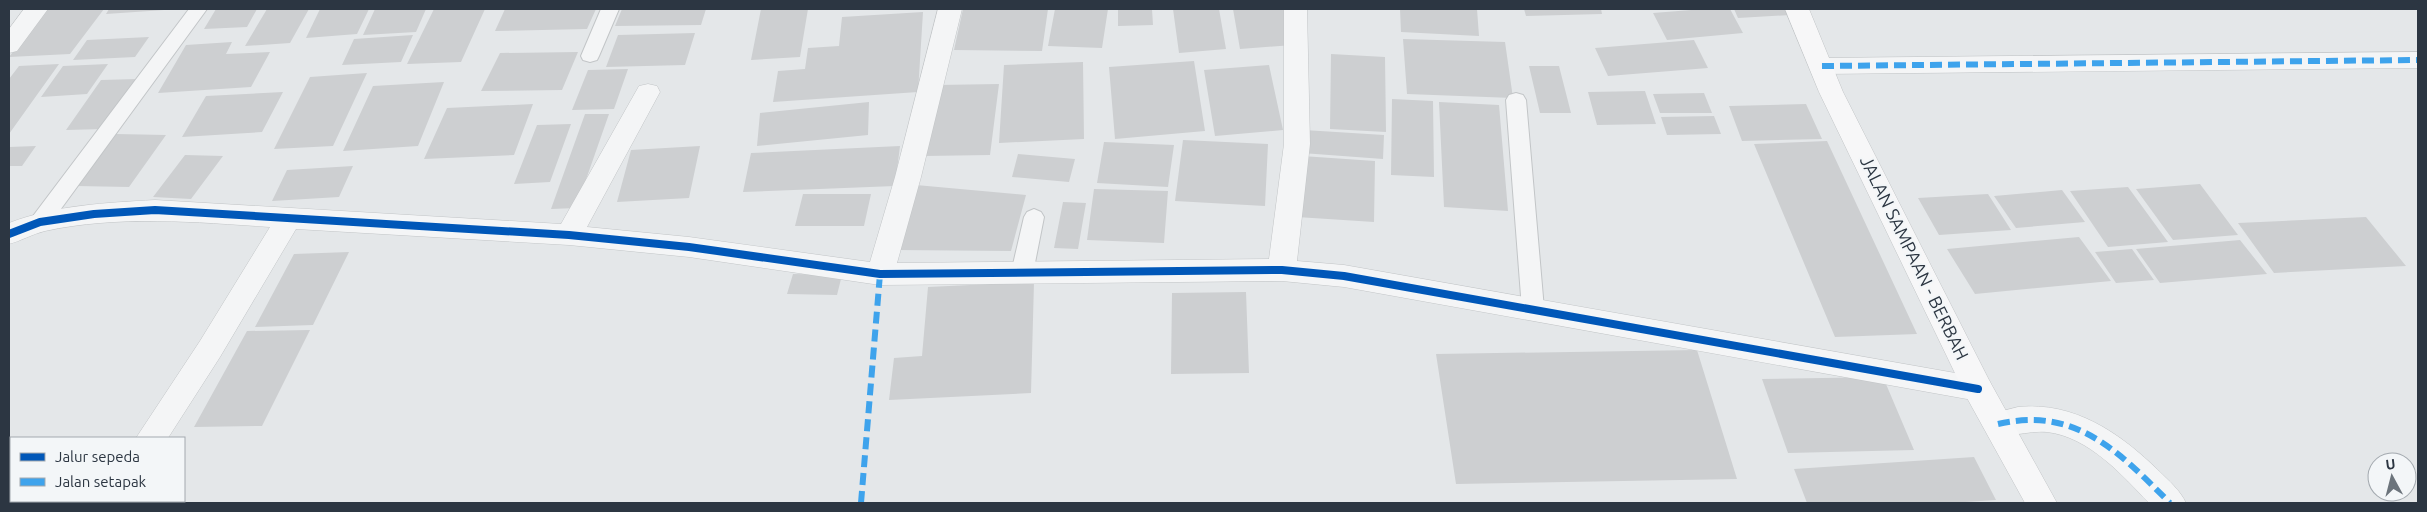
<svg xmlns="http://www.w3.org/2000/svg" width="2427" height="512" font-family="Ubuntu,sans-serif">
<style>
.building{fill:#cdcfd1}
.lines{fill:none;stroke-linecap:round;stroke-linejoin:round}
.lane-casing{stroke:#c2c5c7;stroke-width:2}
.street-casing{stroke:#c2c5c7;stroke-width:1}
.secondary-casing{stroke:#c2c5c7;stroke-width:1}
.lane{fill:#f4f5f6;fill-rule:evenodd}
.street{fill:#f4f5f6;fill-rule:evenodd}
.secondary{fill:#f7f7f8;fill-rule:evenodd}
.quiet{stroke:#3ea3ec;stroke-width:6;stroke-dasharray:12 6;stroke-linecap:butt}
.cycleway-casing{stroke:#f3f6f8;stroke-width:11}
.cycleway{stroke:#0057b8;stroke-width:8}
.labels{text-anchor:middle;stroke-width:4;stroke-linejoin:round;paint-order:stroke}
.street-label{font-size:18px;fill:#2c3642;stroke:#f3f6f8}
</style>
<rect width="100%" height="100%" fill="#e4e7e9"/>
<path class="building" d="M46,9H104L70,54L9,57Z
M109,9H164V10L106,14Z
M216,9H257L247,27L204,29Z
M267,9H309L290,43L245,46Z
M320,9H369L357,34L306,38Z
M375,9H426L416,32L363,35Z
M434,9H485L461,62L407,64Z
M505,9H596L587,29L495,31Z
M622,9H706L701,25L615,26Z
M761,9H808L800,57L751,60Z
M963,9H1048L1042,51L954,50Z
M1055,9H1108L1102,48L1048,46Z
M1118,9H1152L1153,25L1118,26Z
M1173,9H1219L1226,49L1179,53Z
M1233,9H1285L1293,45L1240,49Z
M1400,9H1477L1479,36L1401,32Z
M1524,9H1601L1602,14L1526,16Z
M1704,9H1730L1743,33L1667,40L1653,13Z
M1734,9H1786L1790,15L1738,18Z
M923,12L918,92L773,102L778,71L805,69L808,48L839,46L842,17Z
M695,33L685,65L606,67L618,35Z
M413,35L401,62L342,65L354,39Z
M149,37L135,57L73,60L87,40Z
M1403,39L1505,42L1513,98L1407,94Z
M1694,40L1708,68L1608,76L1595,48Z
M232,42L226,54L270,52L251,87L158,93L186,45Z
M578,52L562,90L481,91L500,53Z
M1331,54L1385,57L1386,132L1330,129Z
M1194,61L1205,131L1115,139L1109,67Z
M1083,62L1084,139L999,143L1004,65Z
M59,64L9,134V79L19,66Z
M108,64L87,94L41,97L63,66Z
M1269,65L1283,130L1215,136L1204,70Z
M1529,66H1559L1571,113H1540Z
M628,69L614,109L572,110L588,70Z
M367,73L333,146L274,149L310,77Z
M137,79L104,129L66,130L101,80Z
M444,82L418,146L343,151L373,86Z
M999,84L990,155L924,156L937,85Z
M1645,91L1656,124L1597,125L1588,92Z
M283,92L262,132L182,137L206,96Z
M1704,93L1712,113H1660L1653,94Z
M1392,99L1433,101L1434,177L1391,175Z
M869,102L868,135L757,146L760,113Z
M1439,102L1499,105L1508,211L1444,207Z
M533,104L514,155L424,159L447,108Z
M1806,104L1822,139L1742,141L1729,106Z
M585,114H609L576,208L551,209Z
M1714,116L1721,134L1667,135L1661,117Z
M571,124L550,182L514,184L537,125Z
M1304,130L1384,135L1383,159L1302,153Z
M116,134L166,135L129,187L77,186Z
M1183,140L1268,144L1265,206L1175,201Z
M1827,141L1917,334L1835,337L1754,144Z
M1104,142L1174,145L1168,187L1097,183Z
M36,146L22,166H9V147Z
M700,146L689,198L617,202L631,150Z
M900,146L895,186L743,192L751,153Z
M1018,154L1075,159L1069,182L1012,177Z
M185,155L223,156L191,199L153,197Z
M1302,156L1375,161L1374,222L1297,217Z
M353,166L339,197L272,201L287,170Z
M2200,184L2238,235L2173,240L2136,189Z
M916,185L1026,195L1011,251L895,250Z
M2128,187L2168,242L2108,247L2070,191Z
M1094,189L1168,191L1164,243L1087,240Z
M2062,190L2085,222L2016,228L1994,196Z
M803,194H871L864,226H795Z
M1988,194L2011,230L1939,235L1918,198Z
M1063,202L1086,203L1078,249L1054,248Z
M2366,217L2406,266L2274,273L2238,223Z
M2079,237L2111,281L1975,294L1947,249Z
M2240,240L2267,274L2160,283L2136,249Z
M2132,249L2154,280L2116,283L2095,252Z
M349,252L313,325L255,327L294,254Z
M793,274L842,275L837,295L787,294Z
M1034,282L1031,393L889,400L894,358L922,356L928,287Z
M1246,292L1249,373L1171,374L1172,293Z
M310,330L262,426L194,427L247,331Z
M1697,350L1737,479L1456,484L1436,354Z
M1883,377L1914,450L1788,453L1762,379Z
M1974,457L1996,500L1950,503H1807L1794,469Z"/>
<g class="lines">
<defs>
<path id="lane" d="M189,9H207L47,228L40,230L33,228L30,222L33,216Z
M601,9H619L599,56L597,60L590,62L583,60L581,56Z
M1516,93L1523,95L1526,100L1544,309L1541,315L1533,318L1525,315L1522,309L1506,100L1509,95Z
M1034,209L1041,212L1044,217L1033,273L1030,279L1022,281L1014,279L1011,273L1024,217L1027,212Z"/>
<path id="street" d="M24,9H48L17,51L9,53V29Z
M938,9H962L921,177L897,263L1269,259L1284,144V9H1307L1310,144L1297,261L1344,265L1978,377L1989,380L1993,389L1989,398L1978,401L1344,287L1282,281L880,285L689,257L569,245L296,229L220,357L168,438H136L200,341L270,227C195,222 119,215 45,231C32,234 21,241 9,244V223C56,205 105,203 155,200L561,224L639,86L648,84L657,86L660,92L587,227L689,237L870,262L895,177Z
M2418,52V68L1822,74L1813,72L1810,66L1813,60L1822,58Z
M2018,407C2075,401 2121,434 2159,471C2169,481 2180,490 2186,503H2149C2122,475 2089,437 2047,432C2027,430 2006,440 1987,433L1983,424L1987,415Z
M95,501H128L127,503H94Z"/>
<path id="secondary" d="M1785,9H1809L1843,92L1989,380L2057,503H2025L1967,398L1819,92Z"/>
</defs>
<use href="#lane" class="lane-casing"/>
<use href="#street" class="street-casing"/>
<use href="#secondary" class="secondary-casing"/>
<use href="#lane" class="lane"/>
<use href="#street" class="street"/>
<use href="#secondary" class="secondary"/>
<path class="quiet" d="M1822,66L2418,60
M1998,424C2076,406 2119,452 2170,503
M861,503L880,274"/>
<defs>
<path id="cycleway" d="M9,234L40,222L94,214L155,210L569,235L689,247L880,274L1282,270L1344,276L1978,389"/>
</defs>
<use href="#cycleway" class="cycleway-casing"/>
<use href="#cycleway" class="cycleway"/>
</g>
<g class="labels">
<g class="street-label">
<text transform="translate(1914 258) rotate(64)" y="6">JALAN SAMPAAN - BERBAH</text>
</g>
</g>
<rect width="2427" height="512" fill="none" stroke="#2c3642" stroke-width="20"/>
<rect x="10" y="437" width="175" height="65" fill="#f3f6f8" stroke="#a3a9af"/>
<rect x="20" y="453" width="25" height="8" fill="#0057b8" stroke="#a3a9af"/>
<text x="55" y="462" font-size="15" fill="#2c3642">Jalur sepeda</text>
<rect x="20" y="478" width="25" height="8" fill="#3ea3ec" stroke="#a3a9af"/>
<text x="55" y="487" font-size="15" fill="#2c3642">Jalan setapak</text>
<g transform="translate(2392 477) rotate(353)"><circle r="24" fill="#f3f6f8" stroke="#a3a9af"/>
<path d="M0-4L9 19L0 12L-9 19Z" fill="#6c747c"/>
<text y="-8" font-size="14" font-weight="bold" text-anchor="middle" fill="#2c3642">U</text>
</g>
</svg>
